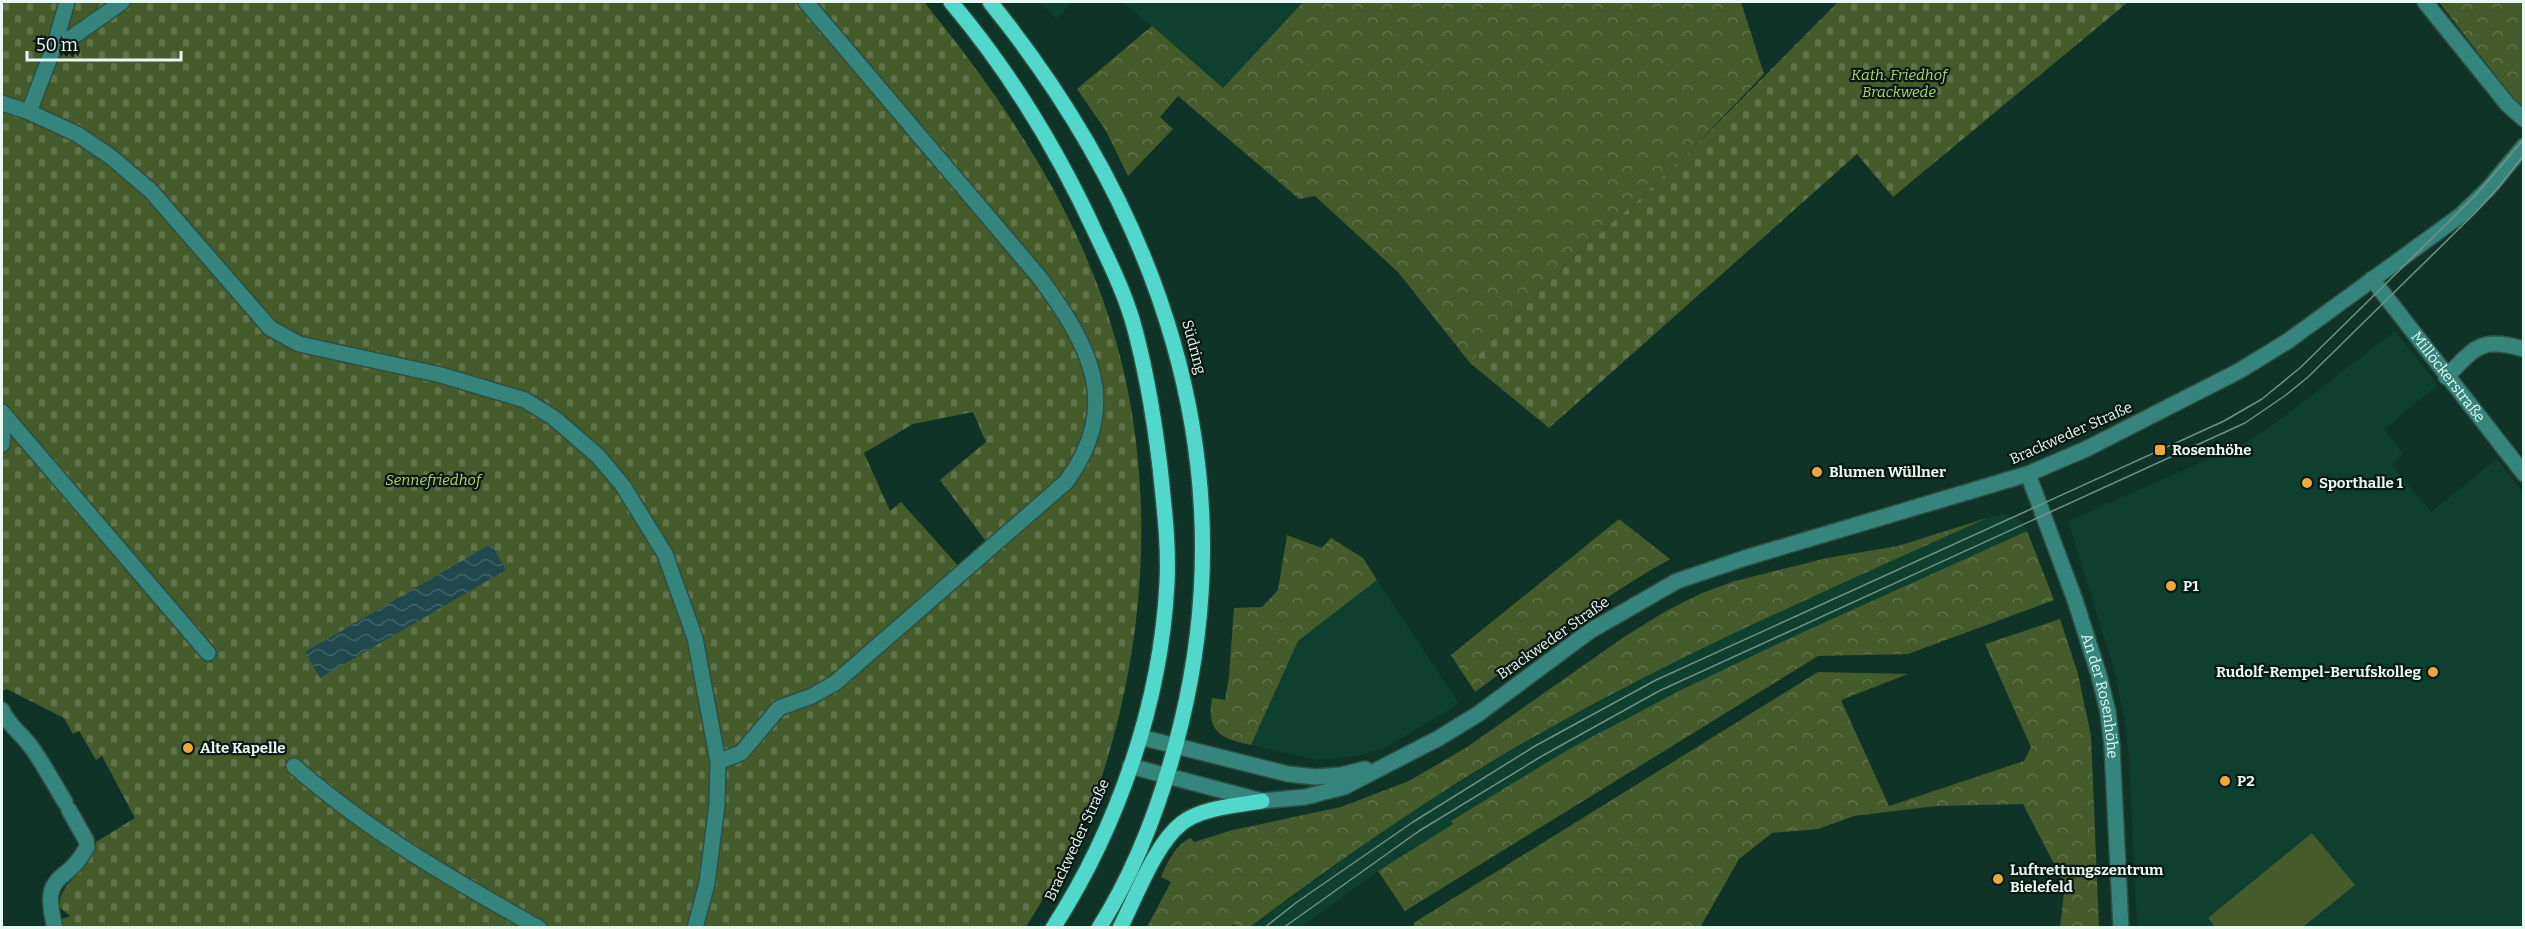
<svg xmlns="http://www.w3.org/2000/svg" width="2525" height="929" font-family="Bitter,serif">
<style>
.built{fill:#0f3f2f}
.forest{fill:url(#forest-crowns)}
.cemetery{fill:url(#cemetery-stones);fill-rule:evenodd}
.pitch{fill:#445b2c}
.water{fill:url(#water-waves)}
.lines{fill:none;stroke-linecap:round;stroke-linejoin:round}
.minor-casing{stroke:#2d5043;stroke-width:18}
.major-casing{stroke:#2d5043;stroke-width:18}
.minor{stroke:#36857d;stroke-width:15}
.major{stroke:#52d8cb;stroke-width:15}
.tram{stroke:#749186;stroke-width:1.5}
.poi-dot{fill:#eda83c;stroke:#091812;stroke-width:2}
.labels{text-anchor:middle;stroke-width:4.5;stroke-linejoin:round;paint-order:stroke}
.park-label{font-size:15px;font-style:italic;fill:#a7d872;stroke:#091812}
.street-label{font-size:15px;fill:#e6faf1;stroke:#091812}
.poi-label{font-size:15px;font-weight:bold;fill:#e6faf1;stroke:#091812;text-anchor:start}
</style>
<defs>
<pattern id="forest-crowns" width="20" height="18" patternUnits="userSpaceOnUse" patternTransform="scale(1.5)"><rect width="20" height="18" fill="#445b2c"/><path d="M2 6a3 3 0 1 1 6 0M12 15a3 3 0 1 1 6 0" fill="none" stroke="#5f734b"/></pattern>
<pattern id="cemetery-stones" width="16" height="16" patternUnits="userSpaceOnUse" patternTransform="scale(1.5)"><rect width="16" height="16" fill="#445b2c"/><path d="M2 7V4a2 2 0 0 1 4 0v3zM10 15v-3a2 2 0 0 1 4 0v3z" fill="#5f734b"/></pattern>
<pattern id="water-waves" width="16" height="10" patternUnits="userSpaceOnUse" patternTransform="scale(1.5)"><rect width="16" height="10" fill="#21484c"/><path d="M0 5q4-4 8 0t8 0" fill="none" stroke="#416366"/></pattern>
</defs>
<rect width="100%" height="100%" fill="#0f3427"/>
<path class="built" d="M1039,2H1072L1057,19Z
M1123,2H1303L1223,88Z
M2395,331L2438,385L2384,429L2403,454L2392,465L2431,512L2497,459L2523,492V927H2137L2129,757L2125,724L2114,669L2068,521L2243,444L2277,422Z
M2003,514L2020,520L2027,531L1790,638L1624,719L1451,821L1453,824L1378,871L1301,927L1250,928L1393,823L1553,725L1663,667L1767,617L1987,518Z
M1377,580L1459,704L1385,748L1358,756L1317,760L1251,745L1298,641Z"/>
<path class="forest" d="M1303,2H1741L1764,74L1687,154L1634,204L1581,249L1470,363L1398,272L1315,196L1299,199L1178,96L1160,117L1173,129L1128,176L1106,131L1077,89L1152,26L1223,88Z
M2439,2H2523L2524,102L2520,107Z
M1987,518C1842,584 1694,647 1555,725C1448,784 1347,854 1250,927H1237L1234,924L1229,928L1147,927L1171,882L1161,877C1168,862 1175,844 1191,838L1194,842L1233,830L1341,807L1409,781L1467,747L1624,637L1666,611L1702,593L1735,581L1827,558L1898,546Z
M1619,519L1670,559C1601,598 1538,645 1475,692L1451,655Z
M2027,531L2054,600L1908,654L1818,656L1405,911L1378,871L1453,824L1451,821L1569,749L1679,691L1790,638Z
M1287,535L1322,548L1331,538L1363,558L1377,580L1298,641L1251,745C1221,739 1206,732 1212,698L1225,700L1229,676L1234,608L1262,607L1278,590Z
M2060,619L2078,674L2091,736L2099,927H2060L2065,885L2023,804L1936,806L1854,816L1818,829L1772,833L1739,859L1701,926L1698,927H1413L1415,922L1818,672L1908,674L1841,700L1889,806L2024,761L2031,747L1985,644Z"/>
<path class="cemetery" d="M2,2H924C993,87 1058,180 1097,284C1158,442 1153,620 1101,779C1083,831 1055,880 1026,927H42L70,916L59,907L61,896L65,888L90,858L96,842L135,818L102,756L96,760L79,731L73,734L64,718L7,689L2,691ZM973,412L986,442L940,480L988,544L961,569L901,502L890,511L864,453L913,424Z
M1838,2H2128L1893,197L1857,154L1549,428L1470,363L1581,249L1634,204L1687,154Z"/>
<path class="pitch" d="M2312,833L2355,885L2303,927H2215L2208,918Z"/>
<path class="water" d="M491,544L506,570L320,678L305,652Z"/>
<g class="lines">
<defs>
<g id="minor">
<path d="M2425,2L2508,105L2524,119"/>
<path d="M55,44L68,40L122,2"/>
<path d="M2,103L29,112L77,134L111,157L151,191L270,328L299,344L441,375L525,400L554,418L598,456L623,486L665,554L695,638L718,762L717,805L707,883L695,928"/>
<path d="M29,112L55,44L67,2"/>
<path id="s1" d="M2372,279L2524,474"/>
<path d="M2446,377C2475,348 2480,336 2524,349"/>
<path d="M2,412L208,653"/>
<path d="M2,444L4,414"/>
<path id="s2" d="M2028,474L2075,600L2099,675L2108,712L2112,746L2121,928"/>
<path d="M2,710C8,725 22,734 32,748C44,765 54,784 65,802"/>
<path d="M1140,737L1288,774L1316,777L1341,775L1365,769"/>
<path d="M718,762L741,753L779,708L812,696L835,683L1066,482C1123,404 1089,345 1040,278L806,2"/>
<path d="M294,766C368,831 453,880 539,928"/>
<path d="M1130,766L1262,801L1305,797L1344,787L1439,738L1478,714L1590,631L1677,581L1745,558L2028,474L2086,449L2239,371L2288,341L2461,215L2488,189L2524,146"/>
<path d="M55,928C40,869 66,887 87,847L86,840L69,810"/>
</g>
<path id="major" d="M951,2C1010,72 1059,153 1097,236C1110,263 1123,290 1132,319C1146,368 1154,417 1160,467C1164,506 1169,544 1167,583C1161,703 1118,827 1053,928
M990,2C1158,210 1246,458 1181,724C1164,794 1138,866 1099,928
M1120,928C1136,897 1155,844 1182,823C1203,807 1237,806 1262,801"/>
</defs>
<use href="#minor" class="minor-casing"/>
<use href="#major" class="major-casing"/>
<use href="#minor" class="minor"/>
<use href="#major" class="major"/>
<path class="tram" d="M1264,928L1297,902L1413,822L1535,746L1656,680L2224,421L2262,399L2301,367L2475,196L2524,139
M1283,928L1419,831L1542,756L1659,691L2245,423L2286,395L2308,377L2475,213L2499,187L2524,155"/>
</g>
<g class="poi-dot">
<rect x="2154" y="444" width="12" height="12" rx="3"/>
<circle cx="1817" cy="472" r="6"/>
<circle cx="2307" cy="483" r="6"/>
<circle cx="2171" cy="586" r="6"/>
<circle cx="2433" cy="672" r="6"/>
<circle cx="188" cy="748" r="6"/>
<circle cx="2225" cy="781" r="6"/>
<circle cx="1998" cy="879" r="6"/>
</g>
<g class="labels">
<g class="park-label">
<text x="1899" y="80">Kath. Friedhof<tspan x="1899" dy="17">Brackwede</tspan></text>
<text x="433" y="485">Sennefriedhof</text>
</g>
<g class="street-label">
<text transform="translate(1194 347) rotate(75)" y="5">Südring</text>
<text dy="5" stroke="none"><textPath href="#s1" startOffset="124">Millöckerstraße</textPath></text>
<text transform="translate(2071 433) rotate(-24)" y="5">Brackweder Straße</text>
<text transform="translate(1553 638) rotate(-35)" y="5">Brackweder Straße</text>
<text dy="5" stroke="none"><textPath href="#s2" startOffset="234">An der Rosenhöhe</textPath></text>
<text transform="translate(1077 840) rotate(-65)" y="5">Brackweder Straße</text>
</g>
<g class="poi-label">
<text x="2172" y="455">Rosenhöhe</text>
<text x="1829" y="477">Blumen Wüllner</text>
<text x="2319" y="488">Sporthalle 1</text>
<text x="2183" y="591">P1</text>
<text x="2421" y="677" text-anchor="end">Rudolf-Rempel-Berufskolleg</text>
<text x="200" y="753">Alte Kapelle</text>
<text x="2237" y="786">P2</text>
<text x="2010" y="875">Luftrettungszentrum<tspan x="2010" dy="17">Bielefeld</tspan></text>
</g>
</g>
<rect width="2525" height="929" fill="none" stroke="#e6faf1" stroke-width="6"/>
<path d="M27 51v9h154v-9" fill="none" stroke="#e6faf1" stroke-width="3"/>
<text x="36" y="51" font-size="18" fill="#e6faf1" stroke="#091812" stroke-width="4.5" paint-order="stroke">50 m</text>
</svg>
